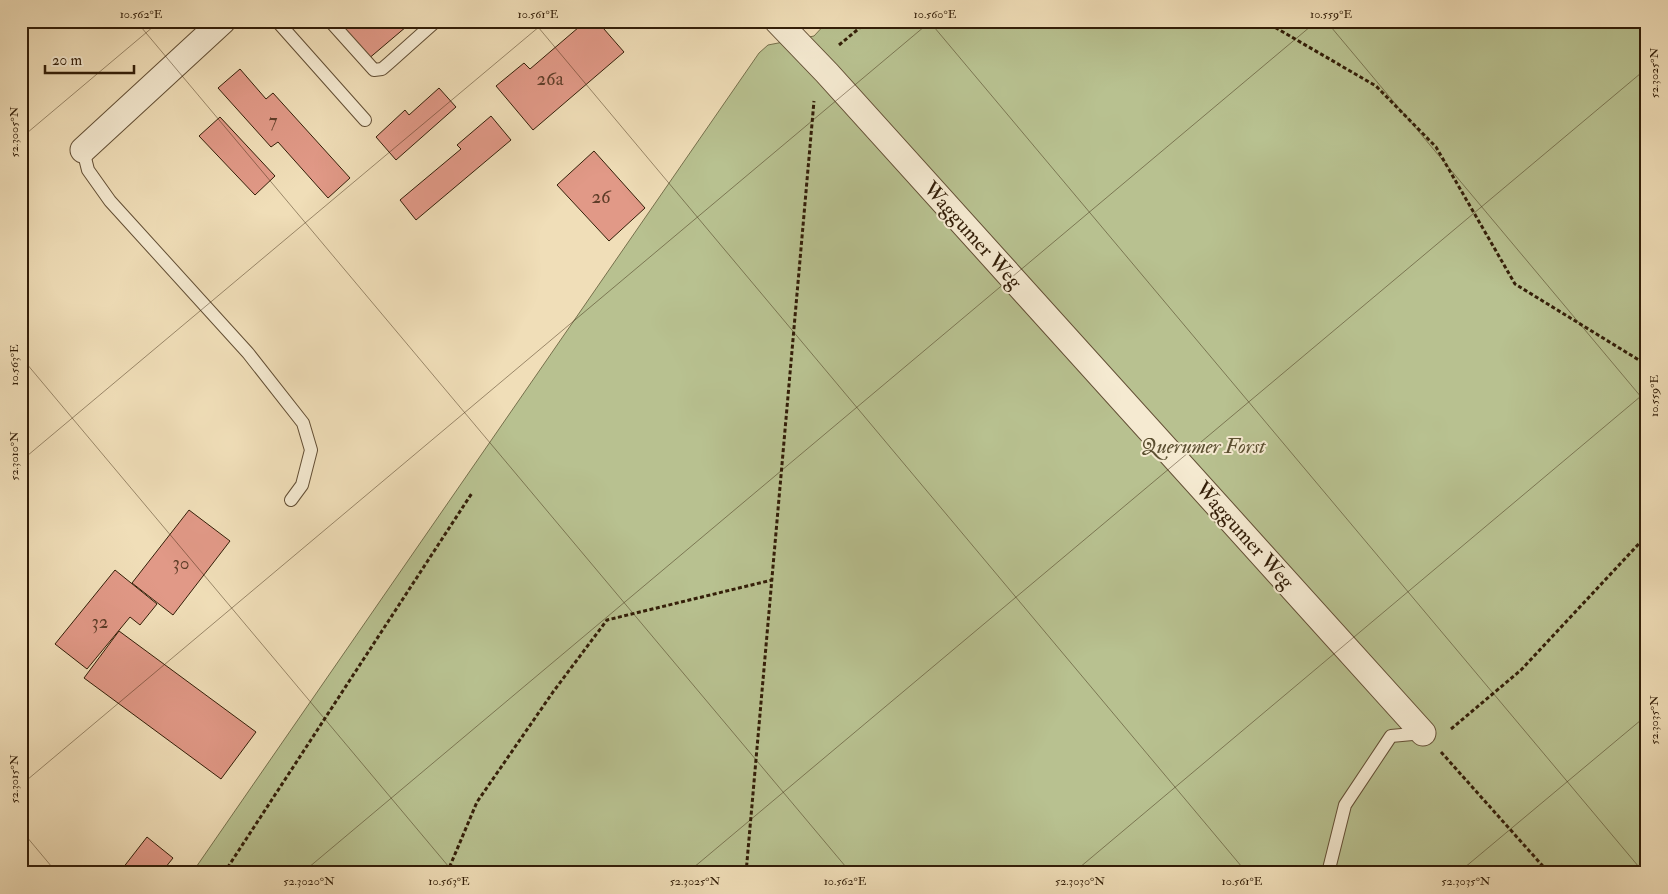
<svg xmlns="http://www.w3.org/2000/svg" width="1668" height="894" font-family="'IM FELL Double Pica',serif">
<style>
.green{fill:#b8c190;stroke:#76704c}
.building{fill:#e19987;stroke:#331e08}
.lines{fill:none;stroke-linecap:round;stroke-linejoin:round}
.lane-casing{stroke:#624e34;stroke-width:14}
.street-casing{stroke:#624e34;stroke-width:27}
.path{stroke:#331e08;stroke-width:3;stroke-dasharray:4 2.5;stroke-linecap:butt}
.lane{stroke:#f5ead1;stroke-width:12}
.street{stroke:#f5ead1;stroke-width:25}
.ticks{fill:none;stroke:#331e08;stroke-width:1;stroke-opacity:0.45}
.labels{text-anchor:middle;stroke-width:4;stroke-linejoin:round;paint-order:stroke}
.number-label{font-size:19px;fill:#5e3d28}
.street-label{font-size:21px;fill:#331e08;stroke:#f5ead1}
.park-label{font-size:21px;font-style:italic;fill:#5b4f31;stroke:#f5ead1}
.neatline{fill:none;stroke:#331e08;stroke-width:2}
.ticks-label{font-size:12px;text-anchor:middle;fill:#331e08}
</style>
<rect width="100%" height="100%" fill="#f0deb8"/>
<filter id="stains"><feTurbulence type="fractalNoise" baseFrequency=".004" numOctaves="4"/><feColorMatrix values="0 0 0 0 .2 0 0 0 0 .09 0 0 0 0 .02 0 0 0 .5 -.17"/></filter>
<radialGradient id="worn" r=".72"><stop offset=".6" stop-color="#630" stop-opacity="0"/><stop offset="1" stop-color="#630" stop-opacity=".3"/></radialGradient>
<path class="green" d="M828,21H1647V873H192L759,53L768,45L814,36Z"/>
<path class="building" d="M334,21H413L367,60Z
M586,21H597L624,52L533,130L496,86L524,63L530,69Z
M240,69L266,99L273,93L350,178L328,198L278,142L271,147L218,88Z
M439,88L456,107L396,160L376,137L405,110L409,115Z
M491,116L511,140L416,220L400,200L461,149L457,145Z
M220,117L275,176L255,195L199,136Z
M594,151L645,208L609,241L557,185Z
M189,510L230,541L173,615L132,583Z
M115,570L157,604L140,625L130,617L87,669L55,644Z
M119,631L256,732L221,779L84,678Z
M147,837L173,858L161,873H119Z"/>
<g class="lines">
<defs>
<path id="lane" d="M277,21L365,120
M330,21L374,70L382,69L389,63L436,21
M83,150L88,170L110,201L248,353L303,423L311,450L302,485L291,500
M1328,873L1345,805L1391,736L1423,733"/>
<path id="street" d="M777,21L827,73L1423,733
M83,150L223,21"/>
</defs>
<use href="#lane" class="lane-casing"/>
<use href="#street" class="street-casing"/>
<path class="path" d="M1264,21L1376,86L1436,147L1515,284L1647,365
M839,45L868,21
M1451,729L1521,670L1647,535
M1441,752L1549,873
M224,873L472,493
M447,873L477,802L553,692L607,620L772,580
M746,873L814,101"/>
<use href="#lane" class="lane"/>
<use href="#street" class="street"/>
</g>
<path class="ticks" d="M136,21L851,873M533,21L1247,873M929,21L1644,873M1326,21L1647,404M21,138L160,21M21,357L454,873M21,461L546,21M21,785L931,21M21,830L57,873M302,873L1317,21M687,873L1647,68M1073,873L1647,391M1458,873L1647,715"/>
<g class="labels">
<g class="number-label">
<text x="550" y="85">26a</text>
<text x="273" y="127">7</text>
<text x="601" y="203">26</text>
<text x="181" y="569">30</text>
<text x="100" y="628">32</text>
</g>
<g class="street-label">
<text transform="translate(973 235) rotate(48)" y="7">Waggumer Weg</text>
<text transform="translate(1245 535) rotate(48)" y="7">Waggumer Weg</text>
</g>
<g class="park-label">
<text x="1203" y="453">Querumer Forst</text>
</g>
</g>
<rect width="1668" height="894" fill="none" stroke="#f0deb8" stroke-width="55"/>
<path d="M45 65v8h89v-8" fill="none" stroke="#331e08" stroke-width="2.5"/>
<text x="52" y="65" font-size="15" fill="#331e08" stroke="#f5ead1" stroke-width="4" paint-order="stroke">20 m</text>
<rect x="28" y="28" width="1612" height="838" class="neatline"/>
<g class="ticks-label">
<text x="141" y="18">10.562°E</text>
<text x="538" y="18">10.561°E</text>
<text x="935" y="18">10.560°E</text>
<text x="1331" y="18">10.559°E</text>
<text transform="translate(1654 73) rotate(-90)" y="4">52.3025°N</text>
<text transform="translate(14 132) rotate(-90)" y="4">52.3005°N</text>
<text transform="translate(14 365) rotate(-90)" y="4">10.563°E</text>
<text transform="translate(1654 396) rotate(-90)" y="4">10.559°E</text>
<text transform="translate(14 456) rotate(-90)" y="4">52.3010°N</text>
<text transform="translate(1654 720) rotate(-90)" y="4">52.3035°N</text>
<text transform="translate(14 779) rotate(-90)" y="4">52.3015°N</text>
<text x="309" y="885">52.3020°N</text>
<text x="449" y="885">10.563°E</text>
<text x="695" y="885">52.3025°N</text>
<text x="845" y="885">10.562°E</text>
<text x="1080" y="885">52.3030°N</text>
<text x="1242" y="885">10.561°E</text>
<text x="1466" y="885">52.3035°N</text>
</g>
<rect width="100%" height="100%" filter="url(#stains)"/>
<rect width="100%" height="100%" fill="url(#worn)"/>
</svg>
